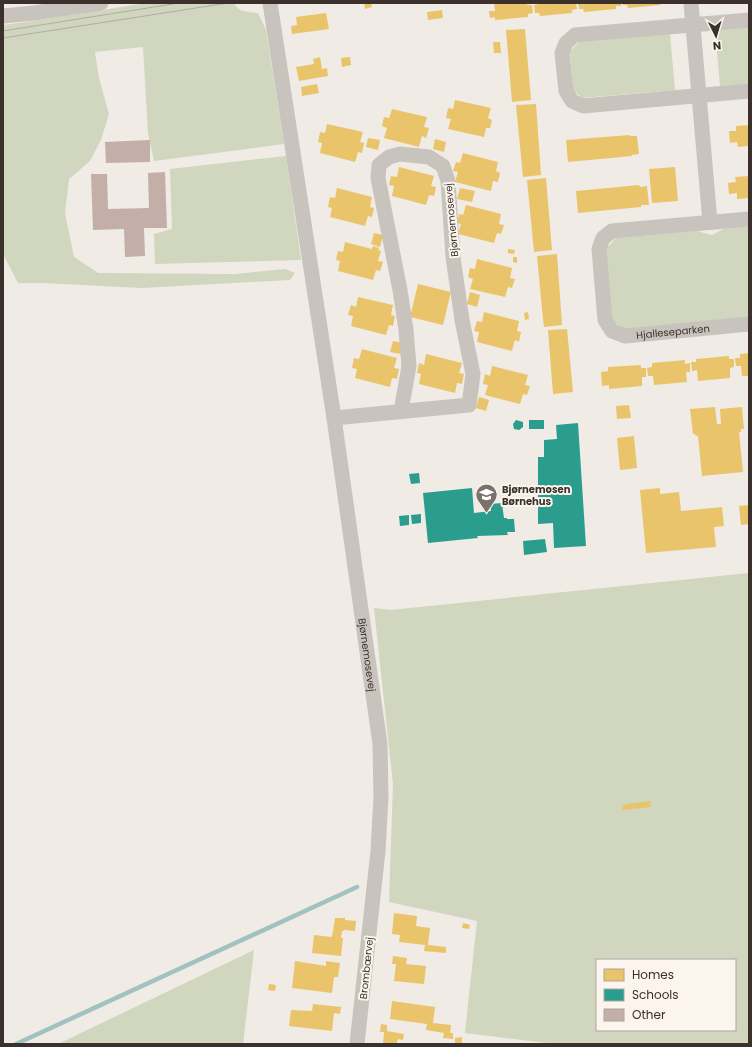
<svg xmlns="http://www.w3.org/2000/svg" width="752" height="1047" font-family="Poppins,sans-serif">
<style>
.green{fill:#d1d6bf;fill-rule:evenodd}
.homes{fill:#e9c46a}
.schools{fill:#2a9d8f}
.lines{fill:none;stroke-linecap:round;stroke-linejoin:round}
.stream{stroke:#a1c2c1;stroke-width:4.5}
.building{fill:#c3afa7}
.minor{stroke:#c9c3be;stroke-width:15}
.tram{stroke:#b1aca8;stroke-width:1}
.labels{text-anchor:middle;stroke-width:4;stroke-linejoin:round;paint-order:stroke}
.street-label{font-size:10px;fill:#3b302b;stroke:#fbf5ee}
.poi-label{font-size:10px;font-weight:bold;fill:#3b302b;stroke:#fbf5ee;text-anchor:start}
</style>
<rect width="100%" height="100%" fill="#f0ebe5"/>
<path class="green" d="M146,3H234C239,13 249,12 258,13L266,30L284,144L154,161L148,133L143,47L95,52L99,78L109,114L101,140L90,161L69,179L65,213L74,257L98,273L235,274L285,269L295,273L290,280L141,288L43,283H18L3,254V25L40,20Z
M749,26V84L720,86L715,29Z
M670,34L675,90L582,98L573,90L570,52L579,42Z
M286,156L301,260L155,264L154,234L172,229L170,169Z
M749,226V317L623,329L612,320L606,249L616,238L697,231L712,235L723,229Z
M749,573V1044H555L465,1033L477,921L389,902L393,784L374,608L390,610ZM597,960H735V1030H597Z
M254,950L243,1044H58Z"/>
<path class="homes" d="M364,3H371L372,7L365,9Z
M494,3H527V5H532L533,13L528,14V17L495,20V17L490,18L489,11H495Z
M539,3H576L577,9L572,10V13L540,16L539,13H535L534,5L539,4Z
M578,3H621V6H616V9L584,12L583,9H579Z
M623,3H660V5L628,8L627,5H623Z
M442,10L443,18L428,20L427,12Z
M326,13L329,29L292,34L291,26L297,25L296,17Z
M525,29L531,100L512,102L506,30Z
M493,42H500L501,53H494Z
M320,57L322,69L327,68L328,76L299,81L296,67L314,64L313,59Z
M350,57L351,65L342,67L341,58Z
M317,84L319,93L302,96L301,87Z
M455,100L491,108L488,118L492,120L490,128H486L484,137L448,129L451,119L446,118L448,108L453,109Z
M536,104L541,175L523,177L516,105Z
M392,109L427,117L424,127L429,128L426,138L422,136L419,147L384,138L387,128L382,126L384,117L389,118Z
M327,124L363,132L360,142L364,143L362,153L358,152L355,162L320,153L322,143L318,142L320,132L325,133Z
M749,125V146L738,147L737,142L730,143L729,131H736V126Z
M630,135V136H637L639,154L632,155V156L568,162L566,140Z
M368,138L380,140L378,150L366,147Z
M435,139L446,142L444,152L433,149Z
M463,153L498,162L496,171L500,173L498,182L493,181L491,191L455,182L458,172L453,171L456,162L460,163Z
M399,167L434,176L431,186L436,187L434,196L429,195L426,205L392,196L394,186L389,185L391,176L397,177Z
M675,167L678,201L652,203L649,169Z
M749,176V198L737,199V193L729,194L728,183L736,182L735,177Z
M546,178L552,250L534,252L527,180Z
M639,185L640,187L647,186L649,205H641V207L578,213L576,191Z
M337,188L372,197L370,207L374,208L372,217L368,216L365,226L330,217L332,208L328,207L330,197L335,198Z
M460,188L475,191L472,202L457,199Z
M466,205L501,214L499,224L504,225L501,234L497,233L494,243L458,234L461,224L457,223L459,214L463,215Z
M374,233L383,235L380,247L371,244Z
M345,242L372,249L373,246L379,248L378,250L381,251L378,261L383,262L380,271L376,270L373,280L338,271L340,261L336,260L338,251L343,252Z
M508,249L515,250L514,254L508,253Z
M557,254L562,325L544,327L543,319L537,256Z
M513,257H517V263L513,262Z
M477,259L512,268L510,278L515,279L512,288L508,287L505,297L470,289L473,279L468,277L470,268L475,269Z
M418,284L451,292L443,325L410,317Z
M470,292L480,295L477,307L467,304Z
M358,297L393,305L391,315L395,316L393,326L389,325L386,335L351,326L353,316L348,315L351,305L356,307Z
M484,312L519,321L517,331L521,332L519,342L515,340L512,351L477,342L479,332L474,331L477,321L482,322Z
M528,312L529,319L525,320L524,313Z
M567,329L573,392L553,394L548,330Z
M393,341L403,343L401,354L390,352Z
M362,349L397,358L394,368L399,369L397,379L392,378L390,387L355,378L357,369L352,368L354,358L359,359Z
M749,353V376H742L741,366H736L735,358H740V354Z
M426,354L462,363L459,373L464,374L462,384L457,383L455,393L419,384L421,374L417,373L419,363L424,365Z
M729,356V359H734V367L730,368V378L698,381L697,370L692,371L691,362H696V359Z
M685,360V364L690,363V372H686L687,382L654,385L653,376H648L647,368L652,367V363Z
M641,365V368H646V377H642V386L609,389V385L602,386L601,372L608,371V367Z
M492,366L528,375L525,385L530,386L527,395L523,394L520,404L485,395L488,385L483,384L485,374L490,376Z
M479,397L489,400L486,411L476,408Z
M629,405L631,418L617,419L616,406Z
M715,407L717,424H721L720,409L742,407L744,429H741V432H739L743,472L702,476L698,436H696L695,434H693L690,409Z
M634,436L637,468L620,470L617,438Z
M660,488V494L679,492L681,511L722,507L724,526L714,527L716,547L646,553L640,490Z
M749,505V524L741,525L739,506Z
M650,801L651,807L623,810L622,805Z
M394,913L417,916L416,926L430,928L428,945L446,947V953L424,951L425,945L399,942L400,935L392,934Z
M335,918H345V920L356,921L355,931L344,930V931H342L341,938H343L341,956L312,953L314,935L332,937Z
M463,923L470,925L469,929L462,928Z
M393,956L407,958L406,964L426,966L424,984L394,981L396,964H392Z
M295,961L326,966V961L340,963L338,977H334L332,993L292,988Z
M269,984L276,985L275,991L268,990Z
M392,1001L435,1007L433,1023L451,1025L450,1033H453V1039L443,1038L444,1033L426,1030L427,1024L390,1019Z
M313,1004L341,1007L340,1014L334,1013L332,1031L289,1026L291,1010L312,1011Z
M381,1024L387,1025V1031L404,1034L403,1040L398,1039L396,1044H383L384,1032H380Z
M462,1037V1044H455V1038Z"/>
<path class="schools" d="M516,420L523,422V427L519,430L514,429L513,424Z
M529,420H544V429H529Z
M578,423L586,546L554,548L553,523L538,524V457H544V440L557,439L556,425Z
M419,473L420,483L411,484L409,474Z
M472,488L474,513L491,511L490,504L502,503L504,518H507V519H514L515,532H507L508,535L477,536L478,538L428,543L423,493Z
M421,514V523L412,524L411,515Z
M409,515V525L400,526L399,516Z
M545,539L547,552L524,555L523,541Z"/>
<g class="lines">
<path class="stream" d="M16,1044L357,887"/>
</g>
<path class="building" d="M150,140V162L106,163L105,142Z
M165,172L167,228H144L145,256L125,257L124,229L93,230L91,174H107L108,209L149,208L148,173Z"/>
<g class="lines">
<g class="minor">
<path id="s1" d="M270,3L334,418L380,744L381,797L378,851L357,1044"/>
<path d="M691,3L710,222"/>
<path d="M3,16L34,13L101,3"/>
<path d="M749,20L575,35L566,43L562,53L566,91L572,101L583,106L749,91"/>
<path id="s2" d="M749,219L612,231L603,238L599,249L605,320L612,331L625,336L749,324"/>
<path d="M334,418L469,405L473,374L462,320L453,257L448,181L443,166L429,157L400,154L389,157L379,165L378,178L400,290L406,330L409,366L401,411"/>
</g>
<path class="tram" d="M3,31L179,3
M3,38L228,3"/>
</g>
<defs>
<symbol id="school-pin" viewBox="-11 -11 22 30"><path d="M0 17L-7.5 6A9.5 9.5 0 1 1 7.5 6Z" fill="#7a716c" stroke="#fbf5ee"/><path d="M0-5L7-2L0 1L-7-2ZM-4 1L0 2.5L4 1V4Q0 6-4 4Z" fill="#fff"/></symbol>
</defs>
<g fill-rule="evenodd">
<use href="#school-pin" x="474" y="482" width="25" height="34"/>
</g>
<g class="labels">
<g class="street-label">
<text transform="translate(451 220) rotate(-95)" y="4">Bjørnemosevej</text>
<text dy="4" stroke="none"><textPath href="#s2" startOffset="307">Hjalleseparken</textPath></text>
<text dy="4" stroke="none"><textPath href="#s1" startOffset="659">Bjørnemosevej</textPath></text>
<text transform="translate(366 968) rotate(-84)" y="4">Brombærvej</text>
</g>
<g class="poi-label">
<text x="502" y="493">Bjørnemosen<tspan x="502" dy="12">Børnehus</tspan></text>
</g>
</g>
<rect width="752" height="1047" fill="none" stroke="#3b302b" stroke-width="8"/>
<rect x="596" y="959" width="140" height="72" fill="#fbf5ee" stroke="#aea6a0"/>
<rect x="604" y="969" width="20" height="12" fill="#e9c46a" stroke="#aea6a0"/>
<text x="632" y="979" font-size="12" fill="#3b302b">Homes</text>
<rect x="604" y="989" width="20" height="12" fill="#2a9d8f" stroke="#aea6a0"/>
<text x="632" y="999" font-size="12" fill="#3b302b">Schools</text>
<rect x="604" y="1009" width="20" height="12" fill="#c3afa7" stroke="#aea6a0"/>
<text x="632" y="1019" font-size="12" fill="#3b302b">Other</text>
<g transform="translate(716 36) rotate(175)" stroke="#fbf5ee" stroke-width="3" paint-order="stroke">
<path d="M0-3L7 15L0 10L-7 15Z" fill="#3b302b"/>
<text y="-6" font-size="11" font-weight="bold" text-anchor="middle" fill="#3b302b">N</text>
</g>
</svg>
